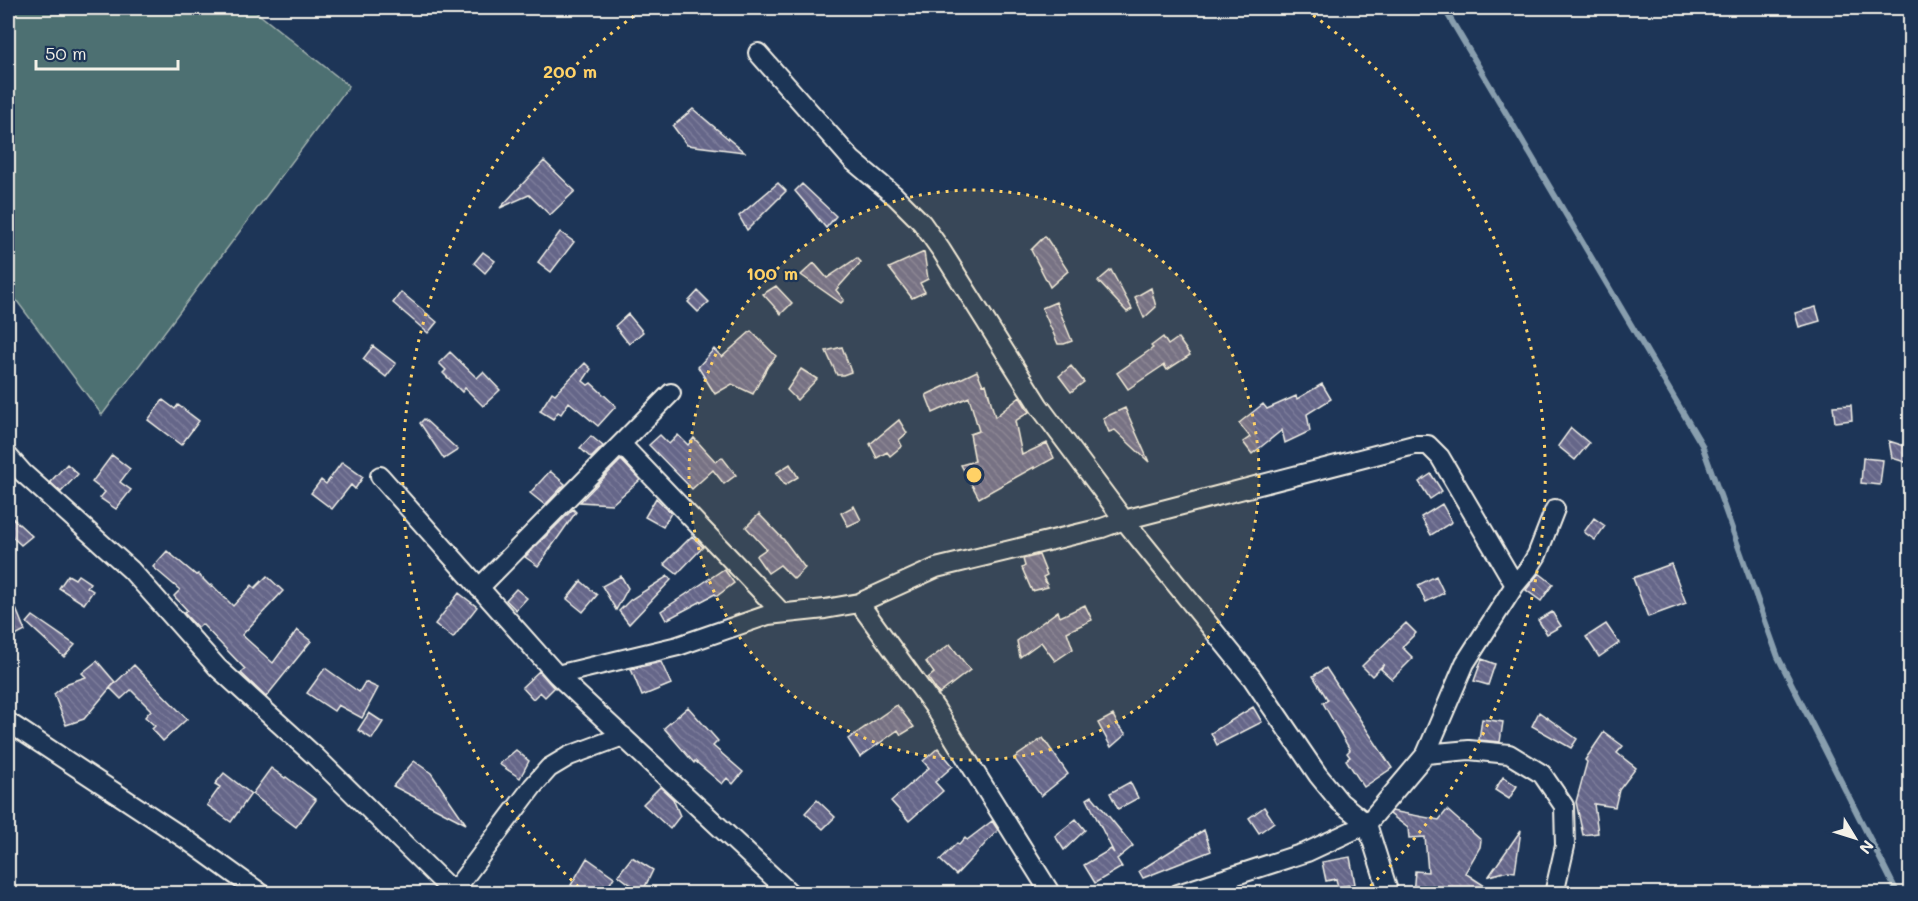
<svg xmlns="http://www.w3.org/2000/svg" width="1918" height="901" font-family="Mali,sans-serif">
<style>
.green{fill:#4d7072;stroke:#a0b0ad;stroke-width:1.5}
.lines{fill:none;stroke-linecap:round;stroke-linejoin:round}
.stream{stroke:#889eae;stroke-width:6}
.building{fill:url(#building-back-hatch);stroke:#f4f1e8;stroke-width:1.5}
.street-casing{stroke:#f4f1e8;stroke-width:22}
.street{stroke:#1d3557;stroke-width:18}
.ring{fill:none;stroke:#ffd166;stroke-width:3;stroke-dasharray:3 6}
.centre{fill:#ffd166;stroke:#1d3557;stroke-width:3}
.ring-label{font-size:18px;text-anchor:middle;font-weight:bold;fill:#ffd166;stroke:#1d3557;stroke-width:4.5;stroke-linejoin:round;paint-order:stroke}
</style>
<defs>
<pattern id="building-back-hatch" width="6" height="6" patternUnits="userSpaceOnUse" patternTransform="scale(1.5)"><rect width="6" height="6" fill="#656689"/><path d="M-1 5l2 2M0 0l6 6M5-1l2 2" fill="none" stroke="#7c7c9a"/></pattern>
</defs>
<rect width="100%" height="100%" fill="#1d3557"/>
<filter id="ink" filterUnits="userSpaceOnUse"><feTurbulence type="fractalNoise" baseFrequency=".0167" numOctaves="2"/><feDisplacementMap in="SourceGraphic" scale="12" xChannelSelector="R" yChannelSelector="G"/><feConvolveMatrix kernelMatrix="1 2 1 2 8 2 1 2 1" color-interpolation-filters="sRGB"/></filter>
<g filter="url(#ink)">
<path class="green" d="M8,8H251L349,86L102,415L8,289Z"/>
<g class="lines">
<path class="stream" d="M1444,8L1702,445L1778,657L1898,894"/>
</g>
<path class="building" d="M693,109L744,152L687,145L673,126Z
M544,161L575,191L550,215L529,195L500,208Z
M778,183L786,191L747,230L739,216Z
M802,184L836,216L826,228L795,191Z
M560,232L574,242L551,272L538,262Z
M1045,236L1068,271L1050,287L1031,250Z
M483,252L495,261L485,273L474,263Z
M924,252L928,279L920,283L925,292L912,298L889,268Z
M857,258L861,262L836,290L844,300L841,303L801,275L814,263L827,278Z
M1111,270L1132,309L1127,312L1098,281Z
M776,286L792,303L781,314L763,294Z
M1151,288L1156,307L1144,318L1135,297Z
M698,291L709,302L698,312L688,302Z
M401,292L437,322L428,333L393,303Z
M1056,302L1072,341L1064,344H1058L1042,308Z
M1816,307L1820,321L1799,327L1795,313Z
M628,314L643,332L629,344L615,326Z
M751,331L776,356L768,366L753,394L732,384L715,394L698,367L714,349L722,357Z
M1163,337L1168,345L1178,338L1190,355L1167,370L1164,365L1128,389L1117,373L1153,348L1151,346Z
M373,346L396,364L386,377L363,359Z
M842,347L851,372L843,375H837L826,351Z
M450,352L477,378L483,372L500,390L483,406L465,388L462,392L443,373L446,370L439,363Z
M585,363L591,369L583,381L588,385L591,383L616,406L598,426L569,402L561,414L558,412L553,419L540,411L552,392L555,394Z
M1071,366L1084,382L1071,392L1059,376Z
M801,369L817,379L797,400L787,390Z
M977,371L983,385L986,384L995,417L1020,397L1029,412L1015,421L1022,455L1047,443L1054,458L1034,469V467L979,498L961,465L975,461L970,434L979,431L969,397L933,413L926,395Z
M1322,384L1331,399L1307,414L1310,431L1285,443L1282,430L1252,454L1243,442L1250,437L1239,423L1263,404L1267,409L1296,396L1297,399Z
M163,400L175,409L178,405L199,421L181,445L148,420Z
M1851,405L1852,420L1835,422L1833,406Z
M1125,408L1149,462L1115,430L1109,432L1103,418Z
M424,419L458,450L444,459L420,423Z
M899,420L907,433L899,440L902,446L890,456L887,452L877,458L870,444Z
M1571,428L1589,443L1575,460L1558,446Z
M660,435L669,444L678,435L688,445L694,438L716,462L722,457L736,475L724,484L713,470L692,489L649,445Z
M591,436L603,446L591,458L580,448Z
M1889,441L1911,448V464L1892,458Z
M112,455L130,469L120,482L131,490L116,509L100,498L105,492L92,482Z
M1863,458L1883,460L1880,485L1861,483Z
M621,460L640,480L612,504L580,502Z
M342,462L363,477L355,489L351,485L332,509L311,493L321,480L326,484Z
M67,464L78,474L61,492L50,482Z
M790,464L798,477L785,485L776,473Z
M550,471L565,484L545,505L530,493Z
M1431,474L1442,491L1430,499L1419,482Z
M656,498L671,513L663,527L645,517Z
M1442,504L1452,522L1431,535L1421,517Z
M854,506L861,520L848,526L841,513Z
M573,509L576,512L538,566L525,557Z
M8,514L32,536L21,545L8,533Z
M759,514L784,540L805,568L794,579L780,565L768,573L756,556L766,549L746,527Z
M1594,518L1605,526L1595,540L1584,532Z
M692,536L703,547L677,574L664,564Z
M167,551L196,575L198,574L211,587L212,585L233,606L252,585L255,588L267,576L283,591L242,635L273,663L297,630L311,641L266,697L241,673L245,669L202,624L198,628L184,613L187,610L174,596L180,590L153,567Z
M1039,555L1047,575L1043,577L1048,587L1032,591L1022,568L1025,566L1023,559Z
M1671,564L1686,603L1648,617L1633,578Z
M724,569L734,583L717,596L715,594L666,620L661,611Z
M1539,573L1553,584L1541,601L1526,590Z
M68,575L75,579L78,575L90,583L87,587L93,591L84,604L59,588Z
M621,576L628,588L616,610L602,586Z
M668,576L671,580L629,624L619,611L630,600Z
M1436,576L1444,593L1426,602L1418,585Z
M581,581L597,595L583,612L567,599Z
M8,589L25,631L8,640Z
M516,589L527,598L516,610L506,600Z
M459,593L477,607L453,638L435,624Z
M1085,605L1092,620L1067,632L1073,649L1055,661L1041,642L1020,657L1017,641L1058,611L1060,617Z
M1552,612L1561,626L1547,634L1538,620Z
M33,616L75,645L64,657L27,623Z
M1406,623L1416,633L1402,647L1413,658L1392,679L1381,669L1384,664L1372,676L1362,666Z
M1606,624L1619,643L1599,657L1586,637Z
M950,644L970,670L939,694L928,678L934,673L926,662Z
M1482,659L1495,664L1488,685L1474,681Z
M97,661L115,682L84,719L66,725L54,694L68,683L86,677L82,673Z
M661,662L671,684L642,696L631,669Z
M134,665L187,719L163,741L152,729L155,726L145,717L151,710L131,690L121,699L110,688Z
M325,668L359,692L365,682L378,688L362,718L338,705L334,711L307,693Z
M1326,668L1392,768L1364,787L1346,760L1350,757L1347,753L1350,750L1323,703L1328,700L1313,676Z
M539,671L554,688L545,697L540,692L533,699L522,687Z
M897,705L914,727L901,735L898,730L860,757L848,739Z
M688,707L718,741L713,746L743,772L733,784L727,778L722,784L695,761L694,763L664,728Z
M1253,707L1262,722L1217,745L1211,733Z
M1539,712L1577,739L1571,748L1532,726Z
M369,713L383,722L372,739L358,730Z
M1113,715L1119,727L1126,734L1111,747L1098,723Z
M1482,719L1503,722L1500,742L1479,740Z
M1604,732L1623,746L1617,753L1636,768L1619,790L1615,807L1594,804L1598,833L1583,835L1576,802L1587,762L1585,760Z
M1043,738L1068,774L1041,796L1014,758Z
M938,748L953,766L935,782L943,791L909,821L891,801L929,768L923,761Z
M516,750L529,761L520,778L499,764Z
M414,761L431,773L466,824L393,786Z
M271,768L285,778L286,777L316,800L296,827L252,794Z
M224,773L251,794L231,822L207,805L220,787L215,784Z
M1503,777L1517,786L1509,799L1495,790Z
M1130,782L1138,798L1118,809L1110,793Z
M660,787L673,799L680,816L670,829L643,804Z
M1092,796L1133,846L1117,859L1122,867L1095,883L1084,865L1111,849L1114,853L1087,799Z
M817,800L835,817L823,829L805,813Z
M1264,807L1274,822L1259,833L1249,818Z
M1447,810L1481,840L1480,847L1465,873L1497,894H1413L1415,871L1428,872L1425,837L1409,838L1408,828L1390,814L1392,811L1439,820Z
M1076,819L1085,830L1064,850L1055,836Z
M992,821L998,830L956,875L940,860L957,843L959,845L965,838L967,840Z
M1204,830L1211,851L1143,878L1139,871Z
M1521,830L1515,872L1508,871L1489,876Z
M632,857L653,870L642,893L618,875Z
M1350,857L1355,884L1338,887L1336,879L1326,881L1322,862Z
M587,858L614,877L604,894H582L571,885Z"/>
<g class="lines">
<defs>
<path id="street" d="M758,53L852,160L895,196L922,223L941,250L1039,406L1124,520L1252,678L1318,775L1340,802L1367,824L1389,894
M622,445L782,613
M8,456L23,473L131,570L218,668L316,757L455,894
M380,476L557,675L791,894
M479,588L671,393
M859,603L935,708L1051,894
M557,675L678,646L768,615L825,609L859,603L936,568L1102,528L1124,520L1414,445H1428L1440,457L1515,585
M8,722L187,840L262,894
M1426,754L1469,750L1509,754L1542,774L1564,806L1565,846L1554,894
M454,891L533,786L549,768L569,756L623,736
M1178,894L1307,852L1367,824L1426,754L1465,663L1515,585L1529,568L1537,555L1555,509"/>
</defs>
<use href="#street" class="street-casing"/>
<use href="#street" class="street"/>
</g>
</g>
<circle cx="974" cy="475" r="285" fill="#ffd166" fill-opacity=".12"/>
<g class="ring">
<circle cx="974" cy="475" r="285"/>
<path d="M585 893A571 571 0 0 1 642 10M1306 10A571 571 0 0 1 1363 893"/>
</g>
<circle cx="974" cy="475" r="9" class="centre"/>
<g class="ring-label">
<text x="570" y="78">200 m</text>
<text x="772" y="280">100 m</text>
</g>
<rect width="1918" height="901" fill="none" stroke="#1d3557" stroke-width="30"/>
<rect x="15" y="15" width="1888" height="871" fill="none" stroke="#f4f1e8" stroke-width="2" filter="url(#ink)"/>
<g transform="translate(1855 838) rotate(128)" stroke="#1d3557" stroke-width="4.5" paint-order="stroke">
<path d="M0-4.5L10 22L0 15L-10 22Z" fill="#f4f1e8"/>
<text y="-9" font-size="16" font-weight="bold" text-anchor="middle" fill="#f4f1e8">N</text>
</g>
<path d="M36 60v9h142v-9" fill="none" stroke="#f4f1e8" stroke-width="3"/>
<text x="45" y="60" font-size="18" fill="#f4f1e8" stroke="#1d3557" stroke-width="4.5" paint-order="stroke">50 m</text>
</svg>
